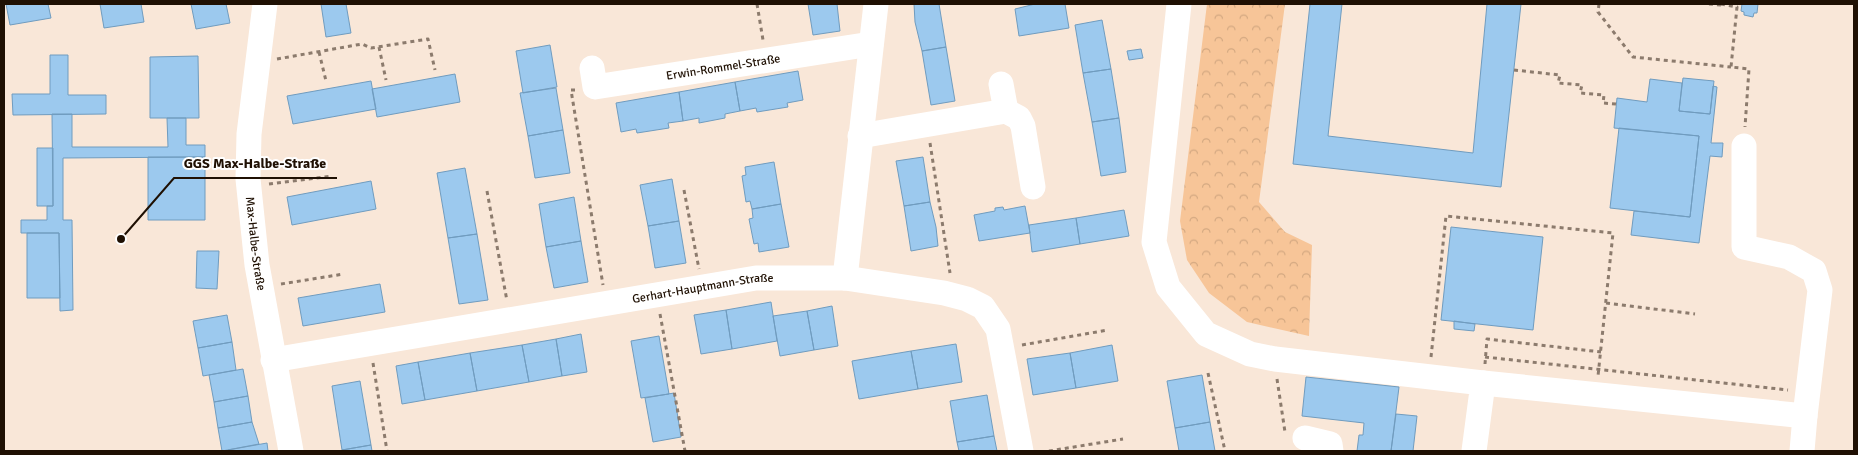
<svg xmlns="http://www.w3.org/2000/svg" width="1858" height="455" font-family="Signika,sans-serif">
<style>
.forest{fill:url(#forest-crowns)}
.building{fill:#9cc9ee;stroke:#709cbf}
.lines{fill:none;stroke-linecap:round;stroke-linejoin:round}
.path{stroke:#8c7b6d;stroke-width:3;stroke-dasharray:4 4;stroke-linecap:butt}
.minor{stroke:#fff;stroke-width:25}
.labels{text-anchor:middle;stroke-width:4;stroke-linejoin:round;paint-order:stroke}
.street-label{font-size:12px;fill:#1f1003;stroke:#fff}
.leader{fill:none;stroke:#1f1003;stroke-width:2}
.callout-dot{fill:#1f1003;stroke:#fff;stroke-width:2}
.callout-label{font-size:14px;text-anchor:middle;font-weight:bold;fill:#1f1003;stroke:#fff;stroke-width:4;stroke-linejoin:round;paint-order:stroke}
</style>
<defs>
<pattern id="forest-crowns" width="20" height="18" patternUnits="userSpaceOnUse" patternTransform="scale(1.25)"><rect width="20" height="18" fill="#f7c598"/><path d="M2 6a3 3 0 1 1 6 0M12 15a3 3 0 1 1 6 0" fill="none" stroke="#d3a881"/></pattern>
</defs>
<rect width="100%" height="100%" fill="#f9e7d8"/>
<path class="forest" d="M1207,4H1285L1259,202L1285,232L1312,245L1309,336L1247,322L1209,293L1187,260L1180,221Z"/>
<path class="building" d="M6,4H48L51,18L10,25Z
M100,4H141L144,22L104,28Z
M191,4H226L230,23L196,29Z
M321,4H346L351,33L326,37Z
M808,4H837L840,31L813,35Z
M914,4H939L946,47L922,51L915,22Z
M1035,4H1065L1069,28L1019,36L1015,9Z
M1310,4H1342L1328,136L1473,153L1487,4H1521L1501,187L1293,164Z
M1742,4H1758L1757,13H1754L1753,17L1744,15V12L1741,11Z
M1102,20L1111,69L1083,73L1075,25Z
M550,45L557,87L523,93L516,51Z
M946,47L955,101L931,105L922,51Z
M1141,49L1143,58L1129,60L1127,51Z
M50,55H68V95H106V114L13,115L12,94H50Z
M198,56L199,118H150V57Z
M1111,69L1119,118L1092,122L1083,73Z
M798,71L803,100L787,103L788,107L757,112L756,108L740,111L735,82Z
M455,74L460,102L377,117L372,89Z
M1683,78L1714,81L1710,114L1679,111Z
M1650,79L1682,83L1679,111L1710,114L1713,86L1717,87L1711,143H1723L1722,157L1710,156L1699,243L1631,235L1634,211L1690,217L1699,136L1614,128L1617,98L1647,102Z
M371,81L376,109L293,124L287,96Z
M735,82L740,111L725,114V118L699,123V118L683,121L679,92Z
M556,88L563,130L528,136L520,93Z
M679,92L683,121L668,123L669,128L637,133L636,129L621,132L616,103Z
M52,114H72V147H168L167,118H186V145H205V157L63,158V220H72L73,310L60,311L59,233H21V220H47V206H53Z
M1119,118L1126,172L1101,176L1092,122Z
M1619,128L1699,136L1690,217L1610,208Z
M563,130L570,173L535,178L528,136Z
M37,148H53V206H37Z
M148,157H205V220H148Z
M923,157L930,202L904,206L896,161Z
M774,162L781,204L752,209L750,201L746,202L742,176L746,175L745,167Z
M465,168L477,234L448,238L437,173Z
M672,179L679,221L648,226L640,185Z
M371,181L376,209L292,225L287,197Z
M574,197L581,241L546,247L539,204Z
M930,202L936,227L938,246L911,251L904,206Z
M781,204L789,247L759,252L758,243L754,244L749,219L753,218L752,209Z
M1025,206L1030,233L979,241L974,215L995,211V208L1003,207L1004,210Z
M1124,210L1129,236L1080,244L1076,218Z
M1076,218L1080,244L1032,252L1029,225Z
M679,221L686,263L655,268L648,226Z
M1451,227L1543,237L1533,330L1441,320Z
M27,233H59L60,298H27Z
M477,234L488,300L459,304L448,238Z
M581,241L588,282L554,288L546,247Z
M197,251H219L217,289L196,288Z
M380,284L385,312L303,326L298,298Z
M771,302L777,341L732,349L726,310Z
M832,306L838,346L814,350L807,311Z
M726,310L732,349L701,354L694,315Z
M807,311L814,350L780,356L773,316Z
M227,315L232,342L198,348L193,321Z
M1454,321L1475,324L1474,331L1454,329Z
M581,334L587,372L562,376L556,339Z
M659,336L669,394L641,398L631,341Z
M556,339L562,376L529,382L522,345Z
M232,342L236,370L203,376L198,348Z
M956,344L962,382L918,389L911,351Z
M522,345L529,382L477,391L470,353Z
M1112,345L1118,381L1076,388L1070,353Z
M911,351L918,389L859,399L852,361Z
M470,353L477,391L425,400L418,362Z
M1070,353L1076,388L1033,395L1027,359Z
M418,362L425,400L402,404L396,366Z
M243,369L248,396L214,402L209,375Z
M1202,375L1210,422L1175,428L1167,381Z
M1306,377L1399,387L1391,451H1357L1359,435H1363L1364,423L1302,416Z
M360,381L371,445L342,450L332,386Z
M674,393L681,437L653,442L645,398Z
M987,395L994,436L957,442L950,401Z
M248,396L252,422L218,428L214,402Z
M1396,414L1417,416L1413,451H1391Z
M252,422L259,444L222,451L218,428Z
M1210,422L1215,451H1179L1175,428Z
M994,436L997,451H959L957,442Z
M267,443L268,451H229L228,450Z
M371,445L372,451H343L342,450Z"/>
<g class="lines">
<path class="path" d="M757,4L763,40
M1599,4L1598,12L1633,57L1731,67
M1709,4L1721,5
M1721,4L1737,7L1731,67L1749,69L1745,127
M379,47L386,80
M319,52L326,81
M277,59L362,44L371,48L428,39L435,70
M1514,70L1560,75L1558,83L1582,85L1580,93L1604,95L1603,103L1616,104
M575,90H571L603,285
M930,143L950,273
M269,184L332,176
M684,190L699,269
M487,191L507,301
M281,284L344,274
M1606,303L1695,314
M660,314L685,451
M1022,345L1108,330
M1431,357L1446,216L1613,233L1598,376
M1485,357L1788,390
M373,363L387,451
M1485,364L1487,339L1601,352
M1208,373L1225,451
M1277,379L1285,432
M1049,451L1123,439"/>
<g class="minor">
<path id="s1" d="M265,4L249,134L248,179L257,265L291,451"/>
<path d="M1179,4L1154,242L1168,287L1206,334L1250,354L1275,359L1483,383L1474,451"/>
<path id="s2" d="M592,68L595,87L871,44"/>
<path d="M1006,111L1019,118L1023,126L1033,187"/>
<path d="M860,136L1006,111L1001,84"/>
<path d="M1744,146V247L1789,257L1814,271L1820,290L1805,416"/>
<path d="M845,278L876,4"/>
<path id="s3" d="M273,360L756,278H845L944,293L967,299L983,307L998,329L1021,451"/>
<path d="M1483,383L1805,416L1802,451"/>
<path d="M1305,438L1330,444L1331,451"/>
</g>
</g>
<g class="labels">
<g class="street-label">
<text dy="4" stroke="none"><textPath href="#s2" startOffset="149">Erwin-Rommel-Straße</textPath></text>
<text dy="4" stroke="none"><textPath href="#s1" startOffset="241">Max-Halbe-Straße</textPath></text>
<text dy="4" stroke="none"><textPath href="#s3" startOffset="436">Gerhart-Hauptmann-Straße</textPath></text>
</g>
</g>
<path class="leader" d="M121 239L174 178H337"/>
<circle class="callout-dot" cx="121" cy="239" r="5"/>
<g class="callout-label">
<text x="255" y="168">GGS Max-Halbe-Straße</text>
</g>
<rect width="1858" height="455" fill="none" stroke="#1f1003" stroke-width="10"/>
</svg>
